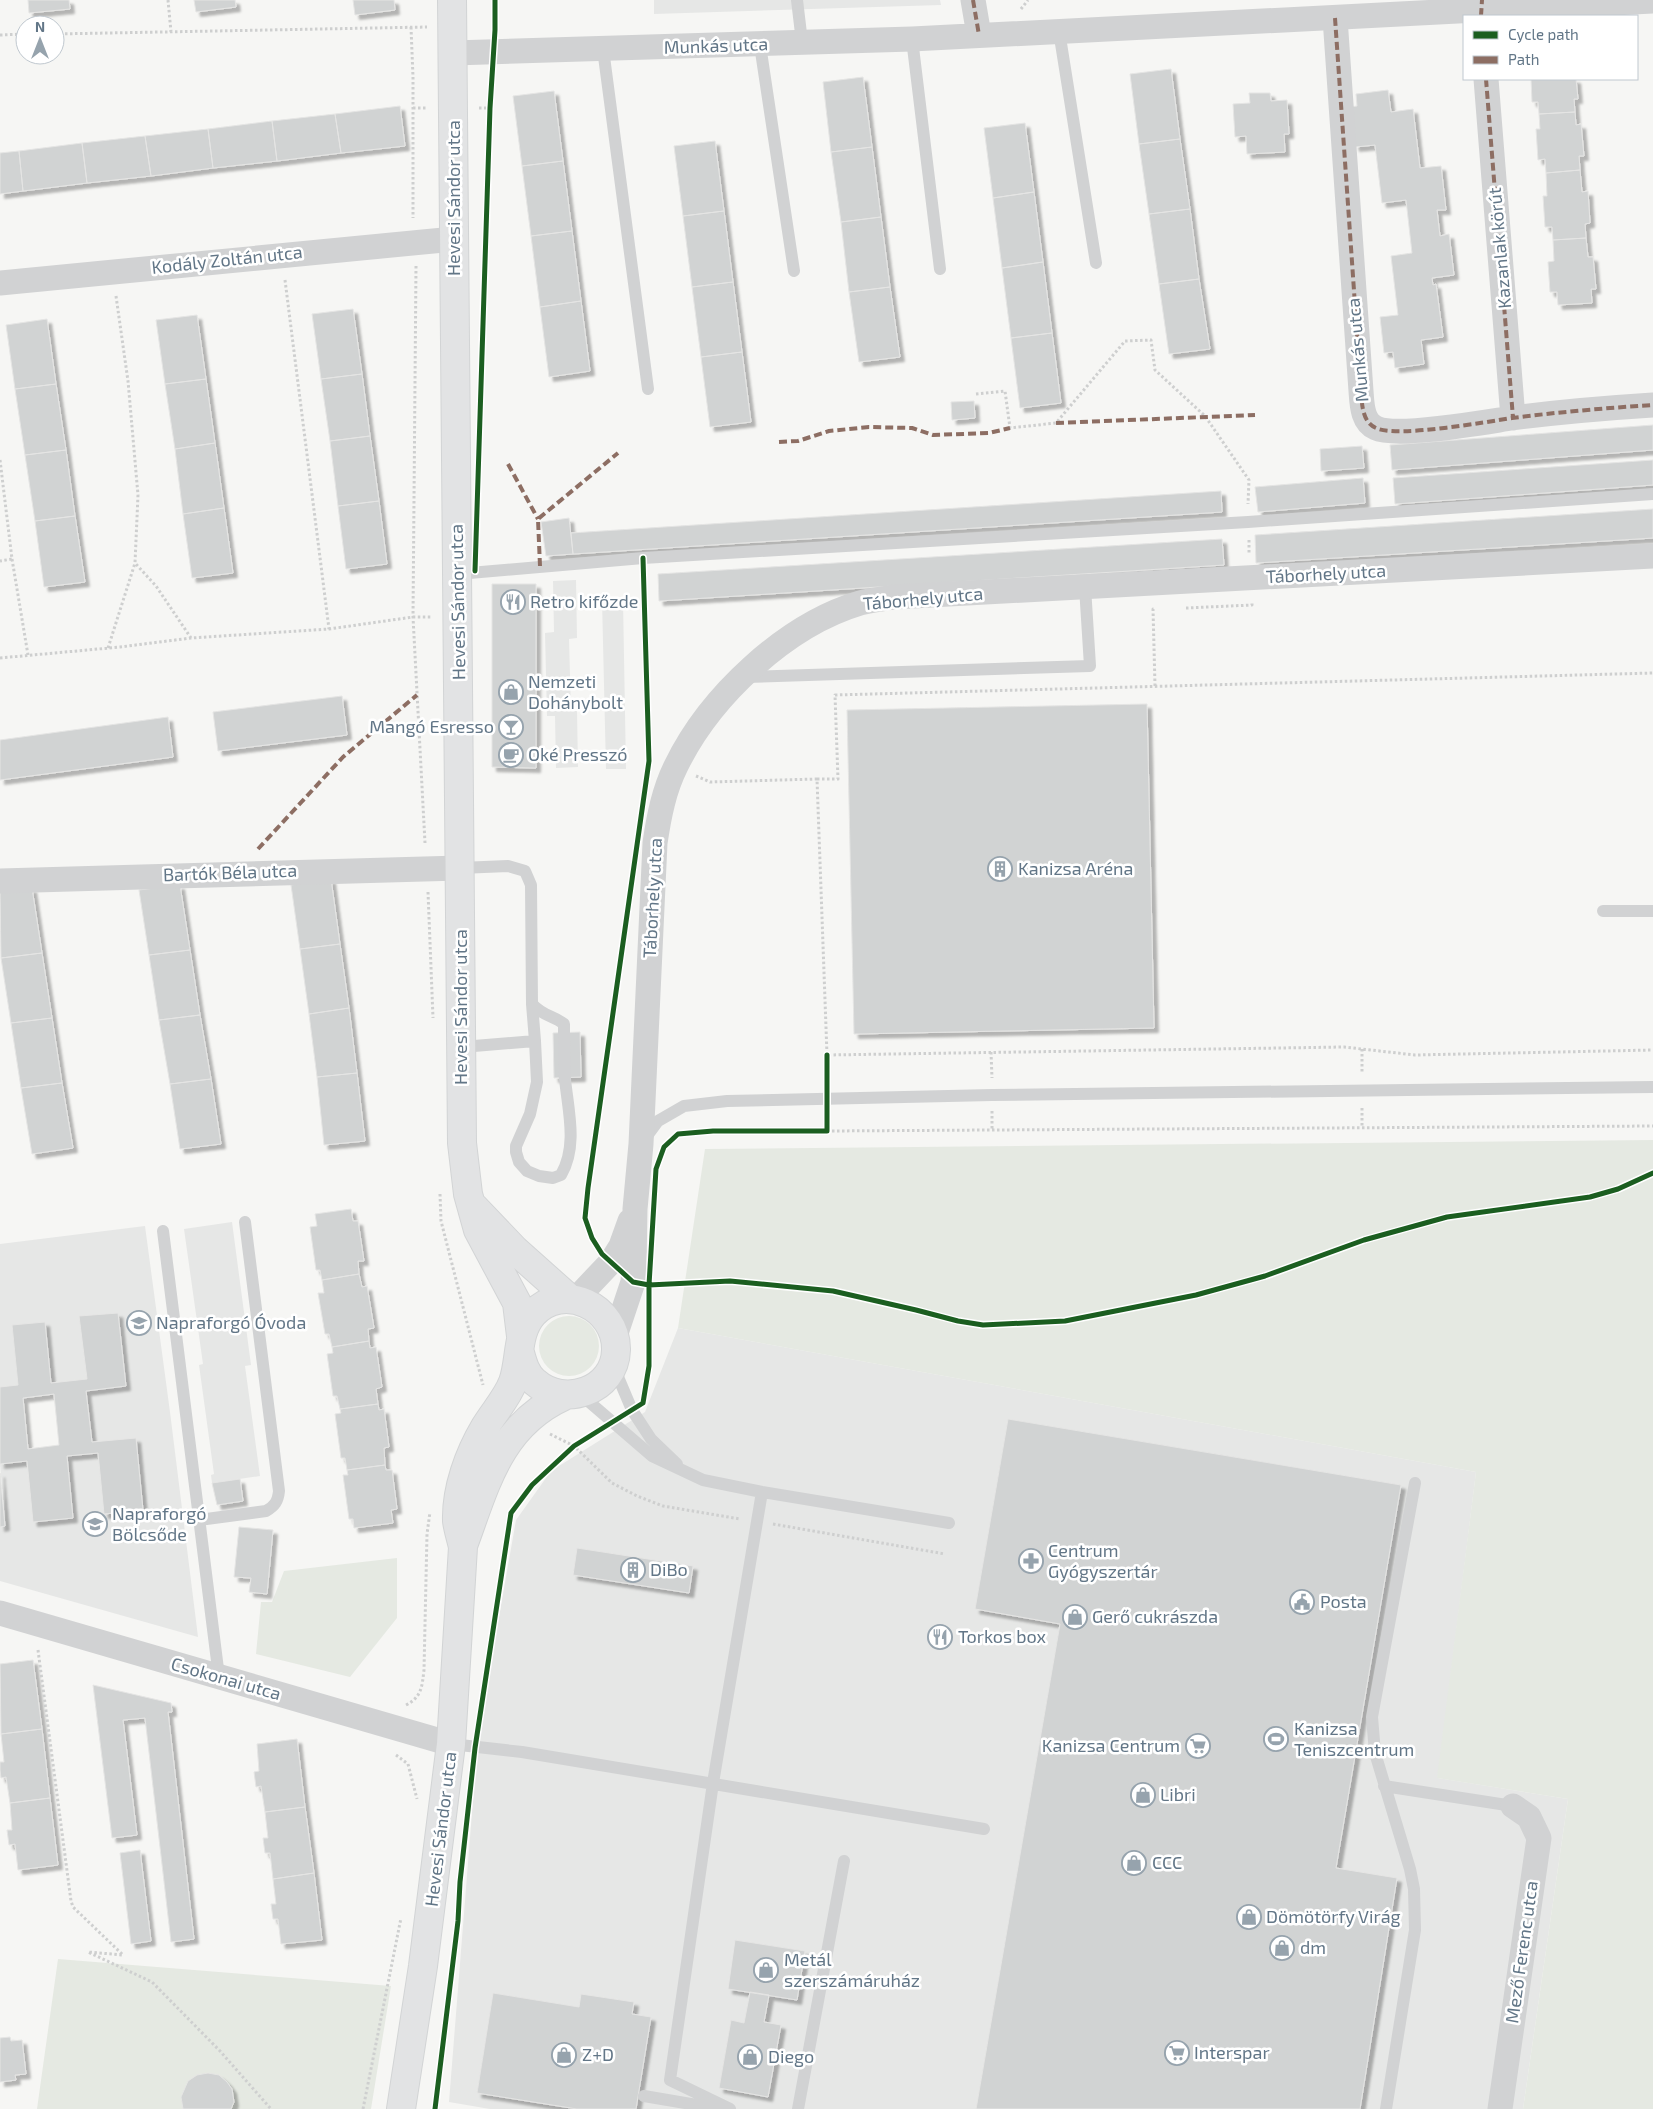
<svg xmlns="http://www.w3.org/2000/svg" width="1653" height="2109" font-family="'Exo 2',sans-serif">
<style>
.built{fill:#e6e7e6}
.green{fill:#e5e9e2}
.building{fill:#d1d3d3;stroke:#e5e5e4;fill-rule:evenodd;filter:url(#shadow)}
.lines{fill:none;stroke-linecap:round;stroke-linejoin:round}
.secondary-casing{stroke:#d2d4d5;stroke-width:30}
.path{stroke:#cecfcf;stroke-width:3;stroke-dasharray:2.5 2.5;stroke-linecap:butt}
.service{stroke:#d1d2d3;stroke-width:12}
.minor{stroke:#d1d2d3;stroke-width:25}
.secondary{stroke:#e2e3e4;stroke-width:28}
.quiet{stroke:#8d6e63;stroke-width:4;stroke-dasharray:8 4;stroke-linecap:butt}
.cycleway-casing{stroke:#fff;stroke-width:8}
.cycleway{stroke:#1b5e20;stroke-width:5}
.labels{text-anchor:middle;stroke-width:5;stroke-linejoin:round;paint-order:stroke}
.street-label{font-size:18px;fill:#627687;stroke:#fff}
.poi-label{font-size:18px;fill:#627687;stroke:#fff;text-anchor:start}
</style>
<defs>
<filter id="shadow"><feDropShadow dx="4.5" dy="4.5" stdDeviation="1" flood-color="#0004"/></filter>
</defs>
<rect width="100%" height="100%" fill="#f6f6f4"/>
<path class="built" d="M654,0H940L941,5L654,14Z
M576,580L577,638L569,639L571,711H577L578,767L556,768L555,716H547L545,633L554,632L553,581Z
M602,600H623L626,769H606Z
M232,1222L251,1365L245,1366L260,1476L212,1483L211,1475L214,1474L199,1365L203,1364L184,1229Z
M145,1226L170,1412L198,1637L0,1581V1527L5,1526L0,1464L27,1461L33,1522L73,1518L67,1456L98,1453L104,1514L143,1510L136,1438L92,1442L86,1391L126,1386L118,1313L79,1316L87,1379L51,1383L45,1322L18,1385L0,1387V1244Z
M678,1328L1476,1472L1438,1778L1568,1799L1523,2109H490L449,2102L478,1737L516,1520L551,1471L645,1412Z"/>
<path class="green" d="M1653,1140V2109H1523L1568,1799L1437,1778L1476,1472L678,1328L705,1149Z
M539 1346a30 30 0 1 1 60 0a30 30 0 1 1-60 0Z
M397,1558V1618L350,1677L256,1654L261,1602H272L284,1571Z
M58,1959L391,1986L371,2109H37Z"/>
<path class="building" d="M28,0H69L70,9L29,13Z
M194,0H235L236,7L196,12Z
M353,0H394L395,10L355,15Z
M1171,69L1180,139L1139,144L1130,74Z
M863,77L872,147L831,152L823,82Z
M1531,79H1576L1578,99H1574L1575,112L1539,114L1538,102H1532Z
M1388,90L1391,112L1413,109L1420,168L1441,166L1446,210H1437L1440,236L1449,234L1454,275L1432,278L1433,285L1436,284L1443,337L1421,340L1424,364L1395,368L1393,352L1384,353L1380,317L1398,315L1391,256L1412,253L1406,200L1382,203L1375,145L1355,147L1350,107L1357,106L1356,94Z
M554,91L563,161L522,166L513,96Z
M1249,93H1270L1271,101L1287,100L1289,134H1284L1285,152L1247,154L1246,136L1235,137L1233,104L1250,103Z
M400,106L405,146L341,153L335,114Z
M1575,112L1576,125L1581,124L1584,156H1579L1580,170L1546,173L1545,159L1538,160L1536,129H1540L1539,114Z
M335,114L341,153L277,161L272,121Z
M272,121L277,161L213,168L208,129Z
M1025,123L1034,192L993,198L984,128Z
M208,129L213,168L151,176L145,136Z
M145,136L151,176L87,183L82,143Z
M1180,139L1190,209L1149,214L1139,144Z
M715,141L724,211L683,216L674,146Z
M82,143L87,183L23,191L19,151Z
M872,147L881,217L841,222L831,152Z
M19,151L23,191L0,194V153Z
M563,161L572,231L531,236L522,166Z
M1580,170L1582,192L1588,191L1590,223L1585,224L1586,238L1553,240L1552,227H1545L1543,196H1547L1546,173Z
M1034,192L1043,262L1002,268L993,198Z
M1190,209L1199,279L1159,284L1149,214Z
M724,211L733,282L692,287L683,216Z
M881,217L890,287L849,292L841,222Z
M572,231L581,301L540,307L531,236Z
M1586,238L1588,257H1593L1596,289H1591L1592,303L1558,305L1557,292H1550L1548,262L1554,261L1553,240Z
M1043,262L1052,333L1011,338L1002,268Z
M1199,279L1210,349L1169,354L1159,284Z
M733,282L742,352L701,357L692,287Z
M890,287L900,357L859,362L849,292Z
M581,301L590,371L549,377L540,307Z
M353,309L362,374L321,379L312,314Z
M197,315L206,379L165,384L156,320Z
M47,319L56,384L15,389L6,325Z
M1052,333L1061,403L1020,408L1011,338Z
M742,352L751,422L710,427L701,357Z
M362,374L370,436L330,441L321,379Z
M206,379L215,443L175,449L165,384Z
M56,384L66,450L25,455L15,389Z
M974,401L975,418L952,420L951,402Z
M1653,425V450L1392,470L1390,445Z
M370,436L379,501L338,506L330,441Z
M215,443L224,508L183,514L175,449Z
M1362,446L1364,468L1321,471L1320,449Z
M66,450L75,516L35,521L25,455Z
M1653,460V485L1395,504L1393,478Z
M1363,478L1365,503L1258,512L1255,487Z
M1221,491L1222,512L573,554L571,533Z
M379,501L387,564L346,569L338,506Z
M224,508L233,573L192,578L183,514Z
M1653,509V538L1256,563L1255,535Z
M75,516L85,582L44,587L35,521Z
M569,518L573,554L546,556L541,522Z
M1222,539L1224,565L659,601L658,574Z
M492,584H536V768L492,767Z
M342,696L347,735L218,751L213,712Z
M1147,704L1154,1028L854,1034L847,710Z
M168,717L173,757L0,780V740Z
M331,879L340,944L300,949L291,885Z
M180,885L190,950L149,955L139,890Z
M32,888L42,953L1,958L0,892Z
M340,944L349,1008L309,1014L300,949Z
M190,950L200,1015L159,1020L149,955Z
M42,953L52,1018L11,1023L1,958Z
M349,1008L357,1073L317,1077L309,1014Z
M200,1015L211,1079L170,1084L159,1020Z
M52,1018L62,1083L21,1088L11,1023Z
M580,1032L581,1077L554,1078L553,1033Z
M357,1073L365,1141L324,1145L317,1077Z
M211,1079L221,1144L180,1149L170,1084Z
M62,1083L73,1148L32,1154L21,1088Z
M351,1209L353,1221H358L364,1261H358L359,1274L322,1280L320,1270H316L310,1227L317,1226L315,1214Z
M359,1274L362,1287L367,1286L374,1328L368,1329L369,1341L332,1347L329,1334H325L318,1293H324L322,1280Z
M118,1313L126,1386L86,1391L92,1442L136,1438L143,1510L104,1514L98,1453L67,1456L73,1518L33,1522L27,1461L0,1464V1387L18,1385L12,1325L45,1322L51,1383L87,1379L79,1316ZM54,1394L59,1445L28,1449L23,1398Z
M369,1341L370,1348L376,1347L382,1387L376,1389L378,1404L340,1409L337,1396H333L327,1354L333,1353L332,1347Z
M378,1404L379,1410L384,1409L389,1447L384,1448L385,1465L347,1470L345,1458H341L335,1414L341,1413L340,1409Z
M1008,1419L1401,1485L1336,1868L1397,1878L1360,2109H976L1060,1624L975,1609Z
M385,1465L386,1470H392L397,1509L391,1510L393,1523L354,1528L353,1519H349L343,1475H348L347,1470Z
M0,1473L5,1526L0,1527Z
M240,1479L243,1501L217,1505L212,1483Z
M239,1527L273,1530L267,1594L249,1592L251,1578L234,1577Z
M577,1548L693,1566L689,1593L573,1575Z
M33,1660L42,1729L1,1734L0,1664Z
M93,1685L171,1703L172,1712H168L194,1939L171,1942L145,1718L123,1720L137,1835L112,1838Z
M42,1729L50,1798L10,1803L6,1777L1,1778L0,1770V1762H4L1,1734Z
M297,1739L305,1807L265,1812L261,1786L256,1787L254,1772L259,1771L257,1744Z
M50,1798L58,1865L18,1870L15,1844L9,1845L7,1830H12L10,1803Z
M305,1807L314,1873L273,1879L270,1853H265L263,1838H268L265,1812Z
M140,1850L151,1941L131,1944L120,1853Z
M314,1873L322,1940L281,1944L278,1919H273L271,1904H276L273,1879Z
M735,1940L805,1951L797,2000L728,1989Z
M750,1992L769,1995L764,2022L781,2025L768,2097L719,2088L731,2020L744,2023Z
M493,1993L579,2007L581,1994L634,2002L632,2014L651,2017L636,2109H577L477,2093Z
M10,2037L11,2041L22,2040L26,2074L15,2075L16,2080L0,2082V2038Z
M208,2073L219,2075L227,2082L232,2089L234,2102L231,2109H183L181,2097L188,2081L197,2075Z"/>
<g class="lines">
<defs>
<path id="secondary" d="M452,0L462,1143L468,1194L478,1230L517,1303L521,1336
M474,1207L515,1250L570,1299
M464,1543C486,1483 500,1425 564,1396
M401,2109L423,1966L451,1744L463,1547C461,1538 458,1529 457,1521C456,1489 469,1454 485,1427C494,1412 507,1398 513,1382C521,1360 516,1333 533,1314C563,1281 617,1307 616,1350C615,1391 564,1408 535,1382C526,1375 523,1364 520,1353"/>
</defs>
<use href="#secondary" class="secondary-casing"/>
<path class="path" d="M168,0L171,32
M1021,9L1028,0
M411,27L413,77V218
M55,34L427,27
M0,35L25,34
M413,108H428
M479,108H490
M416,266L413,617L425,843
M285,280L329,629
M116,296L128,381L138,495L135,563L156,586L191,638
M976,394L1005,391L1010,428L1056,423L1125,341L1151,340L1155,370L1205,416L1249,480L1248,504
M0,460L12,559L0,561
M1249,540V553
M12,559L28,655
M1186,608L1252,605V602
M108,648L135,563
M0,658L120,647L191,638L329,629L413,617H432
M1155,686L1153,609H1155
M696,776L710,782L817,779L827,1055L1344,1047L1415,1055L1653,1050
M817,779H838L835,695L1653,673
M428,892L433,1018
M1362,1049V1072
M991,1052L992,1078
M1362,1108V1128
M992,1111V1131
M827,1131L1653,1126
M440,1194L441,1221L483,1385
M550,1434L574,1446L612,1483L637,1496L663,1506L740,1519
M773,1524L945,1554
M38,1650L71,1901L73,1907L123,1955L88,1952L152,1982L220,2051L271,2109
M406,1705C422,1697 422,1686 424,1670L427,1534L430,1512
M396,1755L408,1764L417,1799
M363,2109L401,1918"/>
<path class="service" d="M797,0L802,42
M1059,31L1096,263
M912,39L940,269
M760,45L794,271
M603,49L648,389
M458,574L643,558L1248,522L1653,494
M745,677L1090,666L1085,587
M460,868L508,866L525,871L531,885L532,1004L535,1041L462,1047
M1603,911H1653
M532,1004C544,1017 553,1015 564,1024C564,1042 564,1061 565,1079C568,1110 578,1146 561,1175L553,1178L539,1176L527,1171L519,1162L516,1152V1146L530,1114L537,1082L535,1041
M644,1140L658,1121L684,1106L727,1101L992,1095L1653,1087
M163,1231L219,1677
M613,1365L632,1410L651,1439L677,1464
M580,1394L652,1456L703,1480L762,1492L949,1523
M199,1520L266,1511C275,1506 278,1501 279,1491L245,1222
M451,1744L522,1752L984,1829
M1384,1786L1513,1806
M644,2096L720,2109
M730,2109L670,2080L713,1783L762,1492
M798,2109L844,1861
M1386,2109L1415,1930L1414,1889L1410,1869L1375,1753L1372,1717L1415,1483"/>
<path class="minor" d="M973,0L979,35
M1335,18L1361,391C1362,404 1362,422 1376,428C1397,438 1485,422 1512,418C1559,412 1606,408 1653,405
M453,53L912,39L1653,1
M1486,79L1513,418
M0,283L454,239
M0,881L460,868
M575,1300L611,1262L621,1246L630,1221
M615,1336L633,1282L634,1267L635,1209L641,1144L655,843C659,816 664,790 676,766C710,696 786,625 860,603C871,600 883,599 894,597L1653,556
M0,1613L451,1744
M1500,2109L1539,1838L1529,1817L1513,1806"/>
<use href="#secondary" class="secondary"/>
<path class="quiet" d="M973,0L979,35
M1481,16L1482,0
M1335,18L1361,391C1362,404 1362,422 1376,428C1397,438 1485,422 1512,418C1559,412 1606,408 1653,405
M1486,79L1513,418
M1056,423L1255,415
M779,442L798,441L829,431L869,427L912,428L933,435L989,433L1010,428
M508,464L538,519
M540,566L538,519L618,453
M258,849L343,757L417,695"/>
<defs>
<path id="cycleway" d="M643,558L649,761L588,1188L585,1218L592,1238L602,1254L633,1282L649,1285L730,1281L833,1291L916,1310L958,1321L983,1325L1065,1321L1196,1295L1265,1276L1364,1240L1447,1217L1590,1197L1618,1189L1653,1173
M475,571L490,108L495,30V0
M435,2109L458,1921L460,1882L475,1748L511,1513L532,1485L574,1446L643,1403L649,1366V1285L656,1169L664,1147L678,1134L713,1131H827V1055"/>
</defs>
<use href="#cycleway" class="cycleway-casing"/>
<use href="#cycleway" class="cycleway"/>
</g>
<defs>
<symbol id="restaurant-ring" viewBox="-11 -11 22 22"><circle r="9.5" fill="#fff" stroke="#96a3ad" stroke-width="1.5"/><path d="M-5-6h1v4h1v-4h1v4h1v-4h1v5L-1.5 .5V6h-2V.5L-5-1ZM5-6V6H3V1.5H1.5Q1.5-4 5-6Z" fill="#96a3ad"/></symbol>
<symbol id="shop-ring" viewBox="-11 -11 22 22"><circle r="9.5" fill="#fff" stroke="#96a3ad" stroke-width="1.5"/><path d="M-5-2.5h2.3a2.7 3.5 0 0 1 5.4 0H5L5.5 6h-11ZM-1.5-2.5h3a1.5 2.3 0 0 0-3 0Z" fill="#96a3ad"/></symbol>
<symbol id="bar-ring" viewBox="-11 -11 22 22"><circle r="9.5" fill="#fff" stroke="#96a3ad" stroke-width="1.5"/><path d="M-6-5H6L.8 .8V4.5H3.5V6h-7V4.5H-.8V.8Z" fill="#96a3ad"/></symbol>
<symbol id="cafe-ring" viewBox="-11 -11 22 22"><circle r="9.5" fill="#fff" stroke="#96a3ad" stroke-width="1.5"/><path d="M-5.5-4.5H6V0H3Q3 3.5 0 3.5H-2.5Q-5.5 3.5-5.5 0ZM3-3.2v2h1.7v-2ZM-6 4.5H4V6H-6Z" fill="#96a3ad"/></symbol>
<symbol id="building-ring" viewBox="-11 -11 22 22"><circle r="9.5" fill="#fff" stroke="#96a3ad" stroke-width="1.5"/><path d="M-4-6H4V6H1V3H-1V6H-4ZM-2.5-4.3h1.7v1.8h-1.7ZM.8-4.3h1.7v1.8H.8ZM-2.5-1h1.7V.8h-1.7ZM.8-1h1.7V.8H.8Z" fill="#96a3ad"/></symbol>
<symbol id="school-ring" viewBox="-11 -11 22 22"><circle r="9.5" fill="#fff" stroke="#96a3ad" stroke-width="1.5"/><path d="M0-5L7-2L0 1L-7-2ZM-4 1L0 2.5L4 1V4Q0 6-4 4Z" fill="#96a3ad"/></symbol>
<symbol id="pharmacy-ring" viewBox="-11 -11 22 22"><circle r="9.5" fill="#fff" stroke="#96a3ad" stroke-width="1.5"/><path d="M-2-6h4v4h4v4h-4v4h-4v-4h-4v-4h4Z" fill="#96a3ad"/></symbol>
<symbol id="civic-ring" viewBox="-11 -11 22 22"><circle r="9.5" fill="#fff" stroke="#96a3ad" stroke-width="1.5"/><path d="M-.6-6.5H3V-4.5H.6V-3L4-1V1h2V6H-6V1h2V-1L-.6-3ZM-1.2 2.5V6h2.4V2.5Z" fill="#96a3ad"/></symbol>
<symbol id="stadium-ring" viewBox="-11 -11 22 22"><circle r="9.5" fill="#fff" stroke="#96a3ad" stroke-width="1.5"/><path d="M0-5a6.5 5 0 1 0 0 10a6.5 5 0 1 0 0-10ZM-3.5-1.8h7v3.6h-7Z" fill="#96a3ad"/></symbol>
<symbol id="supermarket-ring" viewBox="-11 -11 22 22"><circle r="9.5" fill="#fff" stroke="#96a3ad" stroke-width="1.5"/><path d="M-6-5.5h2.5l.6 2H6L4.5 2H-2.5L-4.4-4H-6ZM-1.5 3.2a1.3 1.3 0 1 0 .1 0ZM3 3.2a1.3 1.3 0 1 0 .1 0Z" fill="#96a3ad"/></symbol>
</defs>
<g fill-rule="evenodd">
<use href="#restaurant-ring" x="499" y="588" width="28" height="28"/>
<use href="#shop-ring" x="497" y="678" width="28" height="28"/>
<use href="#bar-ring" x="497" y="713" width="28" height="28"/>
<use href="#cafe-ring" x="497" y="741" width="28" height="28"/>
<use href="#building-ring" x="986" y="855" width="28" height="28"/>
<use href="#school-ring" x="125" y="1309" width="28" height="28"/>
<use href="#school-ring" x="81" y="1510" width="28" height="28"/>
<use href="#pharmacy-ring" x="1017" y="1547" width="28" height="28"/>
<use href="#building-ring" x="619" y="1556" width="28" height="28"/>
<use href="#civic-ring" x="1288" y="1588" width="28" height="28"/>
<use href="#shop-ring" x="1061" y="1603" width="28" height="28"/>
<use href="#restaurant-ring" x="926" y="1623" width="28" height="28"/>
<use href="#stadium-ring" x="1262" y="1725" width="28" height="28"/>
<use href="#supermarket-ring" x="1184" y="1732" width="28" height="28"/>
<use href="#shop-ring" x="1129" y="1781" width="28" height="28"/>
<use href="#shop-ring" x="1120" y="1849" width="28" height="28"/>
<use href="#shop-ring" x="1235" y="1903" width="28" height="28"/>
<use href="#shop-ring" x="1268" y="1934" width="28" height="28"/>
<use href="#shop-ring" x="752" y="1956" width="28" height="28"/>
<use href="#supermarket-ring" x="1163" y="2039" width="28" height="28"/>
<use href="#shop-ring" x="550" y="2041" width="28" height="28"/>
<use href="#shop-ring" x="736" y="2043" width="28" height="28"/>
</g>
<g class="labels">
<g class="street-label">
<text transform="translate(716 46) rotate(-2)" y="6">Munkás utca</text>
<text transform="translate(454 198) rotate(-90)" y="6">Hevesi Sándor utca</text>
<text transform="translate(1500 248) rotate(-95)" y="6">Kazanlak körút</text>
<text transform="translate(227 260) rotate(-6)" y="6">Kodály Zoltán utca</text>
<text transform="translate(1358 350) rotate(-95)" y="6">Munkás utca</text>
<text transform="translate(1326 574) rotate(-3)" y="6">Táborhely utca</text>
<text transform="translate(923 599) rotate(-5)" y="6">Táborhely utca</text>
<text transform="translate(458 602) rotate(-91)" y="6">Hevesi Sándor utca</text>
<text transform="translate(230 873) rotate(-2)" y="6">Bartók Béla utca</text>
<text transform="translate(653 898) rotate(-87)" y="6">Táborhely utca</text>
<text transform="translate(461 1007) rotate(-90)" y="6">Hevesi Sándor utca</text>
<text transform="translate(226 1679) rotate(16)" y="6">Csokonai utca</text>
<text transform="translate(441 1829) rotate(-83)" y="6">Hevesi Sándor utca</text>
<text transform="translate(1522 1952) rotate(-82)" y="6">Mező Ferenc utca</text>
</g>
<g class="poi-label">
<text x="530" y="608">Retro kifőzde</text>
<text x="528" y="688">Nemzeti<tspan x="528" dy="21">Dohánybolt</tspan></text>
<text x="494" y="733" text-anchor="end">Mangó Esresso</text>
<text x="528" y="761">Oké Presszó</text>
<text x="1018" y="875">Kanizsa Aréna</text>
<text x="156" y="1329">Napraforgó Óvoda</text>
<text x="112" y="1520">Napraforgó<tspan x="112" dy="21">Bölcsőde</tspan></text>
<text x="1048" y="1557">Centrum<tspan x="1048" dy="21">Gyógyszertár</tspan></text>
<text x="650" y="1576">DiBo</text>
<text x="1320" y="1608">Posta</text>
<text x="1092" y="1623">Gerő cukrászda</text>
<text x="958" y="1643">Torkos box</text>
<text x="1294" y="1735">Kanizsa<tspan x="1294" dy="21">Teniszcentrum</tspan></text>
<text x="1180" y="1752" text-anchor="end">Kanizsa Centrum</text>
<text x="1160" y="1801">Libri</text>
<text x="1152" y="1869">CCC</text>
<text x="1266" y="1923">Dömötörfy Virág</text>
<text x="1300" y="1954">dm</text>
<text x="784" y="1966">Metál<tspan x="784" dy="21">szerszámáruház</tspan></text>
<text x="1194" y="2059">Interspar</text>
<text x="582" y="2061">Z+D</text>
<text x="768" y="2063">Diego</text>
</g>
</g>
<rect x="1463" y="15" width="175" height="65" fill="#ffffff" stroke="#c0c8cf"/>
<rect x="1473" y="31" width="25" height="8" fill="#1b5e20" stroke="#c0c8cf"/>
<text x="1508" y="40" font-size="15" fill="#627687">Cycle path</text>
<rect x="1473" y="56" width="25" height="8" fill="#8d6e63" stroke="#c0c8cf"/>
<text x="1508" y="65" font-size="15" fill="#627687">Path</text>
<g transform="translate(40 40)"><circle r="24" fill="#ffffff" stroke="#c0c8cf"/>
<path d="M0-4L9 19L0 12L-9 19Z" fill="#96a3ad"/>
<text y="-8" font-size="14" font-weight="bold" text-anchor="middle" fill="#627687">N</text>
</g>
</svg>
